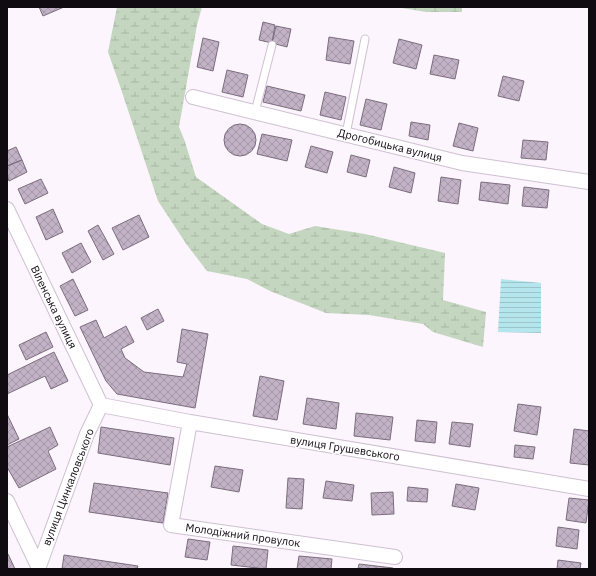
<svg xmlns="http://www.w3.org/2000/svg" width="596" height="576" font-family="'IBM Plex Sans',sans-serif">
<style>
.wetland{fill:url(#wetland-marsh)}
.water{fill:url(#water-rules)}
.building{fill:url(#building-cross-hatch);stroke:#7b6c7d}
.lines{fill:none;stroke-linecap:round;stroke-linejoin:round}
.lane-casing{stroke:#cfbfd2;stroke-width:9}
.street-casing{stroke:#cfbfd2;stroke-width:16}
.lane{stroke:#fff;stroke-width:7}
.street{stroke:#fff;stroke-width:14}
.labels{text-anchor:middle;stroke-width:3;stroke-linejoin:round;paint-order:stroke}
.street-label{font-size:11px;fill:#100a11;stroke:#fff}
</style>
<defs>
<pattern id="wetland-marsh" width="20" height="14" patternUnits="userSpaceOnUse"><rect width="20" height="14" fill="#c4d6bf"/><path d="M1 5h8M5 5V1M11 12h8M15 12V8" fill="none" stroke="#a7b6a3"/></pattern>
<pattern id="water-rules" width="6" height="5" patternUnits="userSpaceOnUse"><rect width="6" height="5" fill="#b5e5ed"/><path d="M0 2.5h6" fill="none" stroke="#9bc3ca"/></pattern>
<pattern id="building-cross-hatch" width="8" height="8" patternUnits="userSpaceOnUse"><rect width="8" height="8" fill="#c2b2c5"/><path d="M0 0l8 8M0 8l8-8" fill="none" stroke="#a698a8"/></pattern>
</defs>
<rect width="100%" height="100%" fill="#fcf5fd"/>
<path class="wetland" d="M117,7H202L197,25L179,127L184,139L196,177L262,224L289,234L315,226L365,234L445,253L443,300L486,312L483,347L433,332L423,324L369,315L326,313L270,291L247,279L207,271L187,245L158,201L121,89L108,52Z
M396,7H462V12H426Z"/>
<path class="water" d="M501,279L541,283V333L498,332Z"/>
<path class="building" d="M39,7H64L43,16Z
M263,22L275,25L272,43L259,40Z
M276,26L291,29L287,47L272,43Z
M329,37L354,41L350,64L326,60Z
M203,38L219,42L213,71L197,67Z
M399,39L422,45L416,69L393,63Z
M434,55L459,60L455,79L430,74Z
M227,70L248,75L243,97L222,92Z
M503,76L524,81L519,101L498,96Z
M267,86L305,95L301,111L263,102Z
M325,92L346,97L341,120L320,115Z
M366,99L387,104L381,130L360,125Z
M411,122L430,125L428,140L409,136Z
M459,123L478,128L473,151L453,146Z
M224 140a16 16 0 1 1 32 0a16 16 0 1 1-32 0Z
M262,134L292,140L287,161L257,154Z
M523,140L548,142L546,160L521,158Z
M311,146L333,152L327,173L305,167Z
M16,147L22,160L7,166V151Z
M351,155L370,160L366,177L347,172Z
M22,160L27,172L9,181L7,175V166Z
M394,167L415,173L411,193L389,187Z
M441,177L461,180L458,204L438,201Z
M41,179L48,193L25,204L18,189Z
M481,182L510,185L508,204L479,200Z
M524,187L549,190L547,208L522,206Z
M53,209L63,232L46,240L36,217Z
M139,215L149,237L123,250L112,228Z
M98,225L114,254L103,260L88,231Z
M81,243L91,262L72,273L62,253Z
M73,279L88,310L75,316L60,286Z
M158,309L164,321L147,330L141,318Z
M96,320L104,338L126,326L134,342L121,349L125,358L144,372L183,377L187,364L177,362L182,329L208,334L195,408L117,394L106,381L80,327Z
M46,332L53,347L26,360L19,345Z
M54,352L68,381L51,389L45,376L7,394V375Z
M260,376L284,381L277,420L253,416Z
M307,398L339,403L336,429L303,424Z
M518,404L541,407L537,435L514,431Z
M356,413L393,417L390,440L354,436Z
M7,414L19,439L7,445Z
M417,420L437,422L435,443L415,441Z
M452,422L473,424L470,447L449,444Z
M50,427L58,445L48,451L56,469L19,488L7,467V447Z
M101,427L174,438L170,465L98,453Z
M574,429L589,431V465L570,463Z
M515,445L535,447L533,459L514,457Z
M215,466L243,470L239,492L211,487Z
M288,478L304,479L302,509L286,508Z
M326,481L354,485L352,501L323,498Z
M94,483L168,493L163,523L89,512Z
M456,484L479,488L475,510L452,506Z
M408,487L428,489L427,502L407,501Z
M393,492L394,514L372,515L371,493Z
M569,498L589,500L586,523L566,520Z
M558,527L579,530L577,549L556,546Z
M188,539L210,542L207,560L185,557Z
M233,546L268,550L266,569L231,565Z
M7,554H8L15,569H7Z
M64,555L138,566L137,569H62Z
M299,556L332,559L331,569H297Z
M558,560L581,563L580,569H557Z
M359,564L393,568V569H358Z"/>
<g class="lines">
<defs>
<path id="lane" d="M255,112L272,45
M346,134L365,39"/>
<path id="street" d="M193,97L462,163L589,182
M7,209L101,405
M101,405L190,422L589,489
M190,422L171,525L395,557
M7,501L38,566
M38,569L87,434L101,405"/>
</defs>
<use href="#lane" class="lane-casing"/>
<use href="#street" class="street-casing"/>
<use href="#lane" class="lane"/>
<use href="#street" class="street"/>
</g>
<g class="labels">
<g class="street-label">
<text transform="translate(390 145) rotate(14)" y="4">Дрогобицька вулиця</text>
<text transform="translate(54 307) rotate(64)" y="4">Віленська вулиця</text>
<text transform="translate(345 448) rotate(9)" y="4">вулиця Грушевського</text>
<text transform="translate(68 487) rotate(-69)" y="4">вулиця Цинкаловського</text>
<text transform="translate(243 535) rotate(8)" y="4">Молодіжний провулок</text>
</g>
</g>
<rect width="596" height="576" fill="none" stroke="#100a11" stroke-width="16"/>
</svg>
